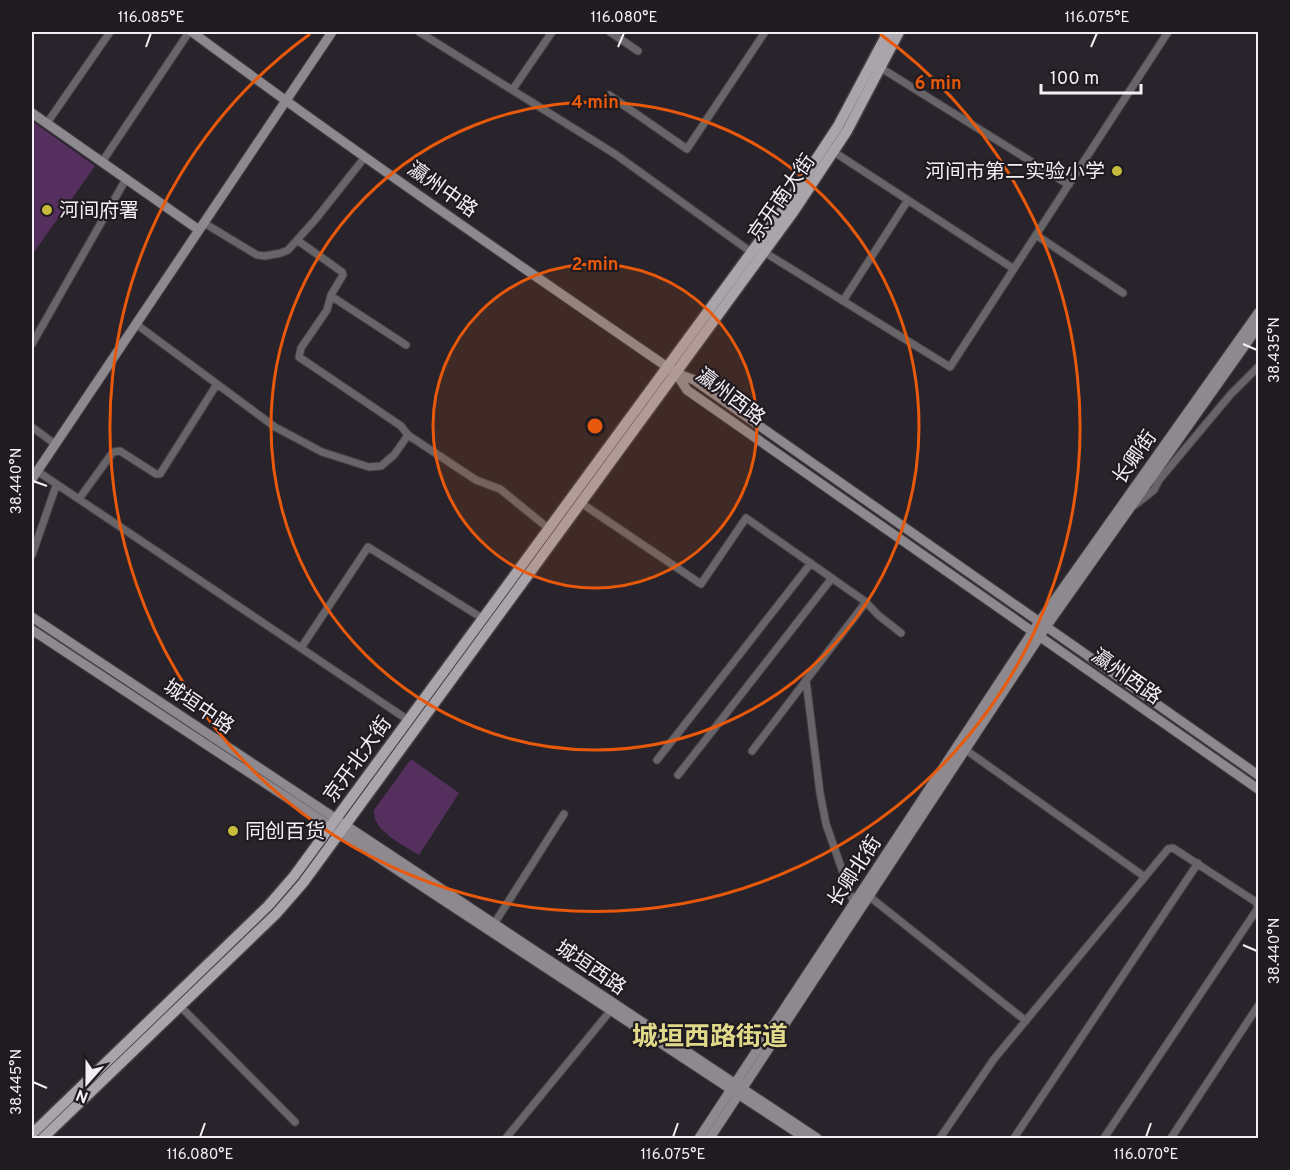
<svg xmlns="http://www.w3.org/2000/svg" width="1290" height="1170" font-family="Overpass,'Noto Sans SC',sans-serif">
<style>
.green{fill:#55305e}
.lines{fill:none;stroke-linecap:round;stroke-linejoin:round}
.street-casing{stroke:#454047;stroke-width:9}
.secondary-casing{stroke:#454047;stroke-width:11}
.primary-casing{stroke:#454047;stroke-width:13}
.street{stroke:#686569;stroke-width:7}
.secondary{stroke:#8d898e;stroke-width:9}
.primary{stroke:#aaa4ab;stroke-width:10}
.ticks{fill:none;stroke:#f3eff4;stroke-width:2}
.ring{fill:none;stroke:#e8590c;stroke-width:3}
.poi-dot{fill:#c7bb3c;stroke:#201a21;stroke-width:2}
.labels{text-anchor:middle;stroke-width:4.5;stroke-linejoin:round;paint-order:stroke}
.poi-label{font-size:20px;fill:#f3eff4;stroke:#201a21;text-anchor:start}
.street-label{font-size:20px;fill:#f3eff4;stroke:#201a21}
.district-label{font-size:26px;font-weight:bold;fill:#e0d98a;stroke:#201a21}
.centre{fill:#e8590c;stroke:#201a21;stroke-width:3}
.ring-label{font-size:18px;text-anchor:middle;font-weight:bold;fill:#e8590c;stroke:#201a21;stroke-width:4.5;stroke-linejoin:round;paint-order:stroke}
.neatline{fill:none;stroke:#f3eff4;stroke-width:2}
.ticks-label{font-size:15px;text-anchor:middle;fill:#f3eff4}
</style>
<rect width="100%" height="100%" fill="#29242b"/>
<path class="green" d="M32,121L95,166L32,255Z
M411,759L459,793L419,855C404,845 372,831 374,810Z"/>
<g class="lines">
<defs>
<path id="street" d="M419,32L615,154L751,252
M610,32L638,51
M881,68L1069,185
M513,89L552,32
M609,95L687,149L765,32
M47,123L110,32
M834,152L1014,269
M102,162L189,32
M204,223L257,255L265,256L281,253L288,250L315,220L365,157
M1036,235L1123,293
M297,240L342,272L343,275L331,295L327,310L301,348L299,357L401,426L408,435
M764,252L950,367L1168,32
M331,296L406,345
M843,301L908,200
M136,324L275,427L322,452L369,467L381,466L394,455L408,435L476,480L500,489L548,528
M32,344L126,179
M32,427L55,444
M37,471L408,720
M79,499L113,452L120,451L156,474H160L217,384
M581,503L701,584L746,518L866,602L878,615L901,633
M1135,505L1154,490L1159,480L1231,394L1258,367
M32,555L56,486
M301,648L368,547L482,618
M806,680L820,793L826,824L854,904
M966,750L1145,877
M752,751L866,602
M657,760L811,563
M678,775L832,578
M870,897L1026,1021
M494,924L564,814
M180,1006L295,1122
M506,1138L611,1010
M940,1138L994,1059L1168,849L1173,848L1256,902L1258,908L1104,1138
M1014,1138L1198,863
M1171,1138L1258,1006"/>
<path id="secondary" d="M192,32C350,149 513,261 676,373L694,380L1258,775
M32,113L199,230
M676,373L687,390L1258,789
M32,479L332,32
M32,617L817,1138
M32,630L805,1138
M699,1138L1039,622L1258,313
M710,1138L1046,627L1258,327"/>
<path id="primary" d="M32,1134L268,906L294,876L786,205L838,126L888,32
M43,1138L276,914L303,883L794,211L847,131L899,32"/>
</defs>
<use href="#street" class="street-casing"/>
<use href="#secondary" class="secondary-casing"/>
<use href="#primary" class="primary-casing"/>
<use href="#street" class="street"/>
<use href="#secondary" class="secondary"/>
<use href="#primary" class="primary"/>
</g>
<path class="ticks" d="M146,47L151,33M618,47L624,33M1091,47L1097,33M1243,344L1257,350M33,481L47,486M1243,945L1257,951M33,1082L47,1088M200,1137L205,1123M673,1137L678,1123M1146,1137L1151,1123"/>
<circle cx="595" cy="426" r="162" fill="#e8590c" fill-opacity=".12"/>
<g class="ring">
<circle cx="595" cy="426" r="162"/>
<circle cx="595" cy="426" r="324"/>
<path d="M880 34A485 485 0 1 1 310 34"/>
</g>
<g class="poi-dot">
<circle cx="1117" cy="171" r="6"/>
<circle cx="47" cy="210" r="6"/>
<circle cx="233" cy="831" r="6"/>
</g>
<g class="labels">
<g class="poi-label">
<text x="1105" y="178" text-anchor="end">河间市第二实验小学</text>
<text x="59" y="217">河间府署</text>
<text x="245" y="838">同创百货</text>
</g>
<g class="street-label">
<text transform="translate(443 189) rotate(35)" y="7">瀛州中路</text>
<text transform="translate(781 197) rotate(-55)" y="7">京开南大街</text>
<text transform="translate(731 396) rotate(37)" y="7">瀛州西路</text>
<text transform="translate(1134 457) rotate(-55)" y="7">长卿街</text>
<text transform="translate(1127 676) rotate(35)" y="7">瀛州西路</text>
<text transform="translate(199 706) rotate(34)" y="7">城垣中路</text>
<text transform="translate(357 759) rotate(-54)" y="7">京开北大街</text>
<text transform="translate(854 871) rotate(-57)" y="7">长卿北街</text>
<text transform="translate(591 967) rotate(34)" y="7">城垣西路</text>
</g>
<g class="district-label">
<text x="710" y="1045">城垣西路街道</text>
</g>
</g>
<circle cx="595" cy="426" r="9" class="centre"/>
<g class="ring-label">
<text x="938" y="89">6 min</text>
<text x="595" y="108">4 min</text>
<text x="595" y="270">2 min</text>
</g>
<rect width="1290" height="1170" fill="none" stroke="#201a21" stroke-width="66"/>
<g transform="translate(87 1083) rotate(201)" stroke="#201a21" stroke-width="4.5" paint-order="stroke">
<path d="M0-4.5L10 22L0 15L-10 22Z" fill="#f3eff4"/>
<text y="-9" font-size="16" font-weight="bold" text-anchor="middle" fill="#f3eff4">N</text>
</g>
<path d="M1041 84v9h100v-9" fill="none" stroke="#f3eff4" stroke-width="3"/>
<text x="1050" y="84" font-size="18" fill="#f3eff4" stroke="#201a21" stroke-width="4.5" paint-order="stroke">100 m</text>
<rect x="33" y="33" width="1224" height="1104" class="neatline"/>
<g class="ticks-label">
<text x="151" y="22">116.085°E</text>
<text x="624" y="22">116.080°E</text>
<text x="1097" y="22">116.075°E</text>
<text transform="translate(1274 350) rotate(-90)" y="5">38.435°N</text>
<text transform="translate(16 481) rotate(-90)" y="5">38.440°N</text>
<text transform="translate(1274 951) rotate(-90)" y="5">38.440°N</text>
<text transform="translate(16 1082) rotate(-90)" y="5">38.445°N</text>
<text x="200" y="1159">116.080°E</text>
<text x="673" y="1159">116.075°E</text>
<text x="1146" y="1159">116.070°E</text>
</g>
</svg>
